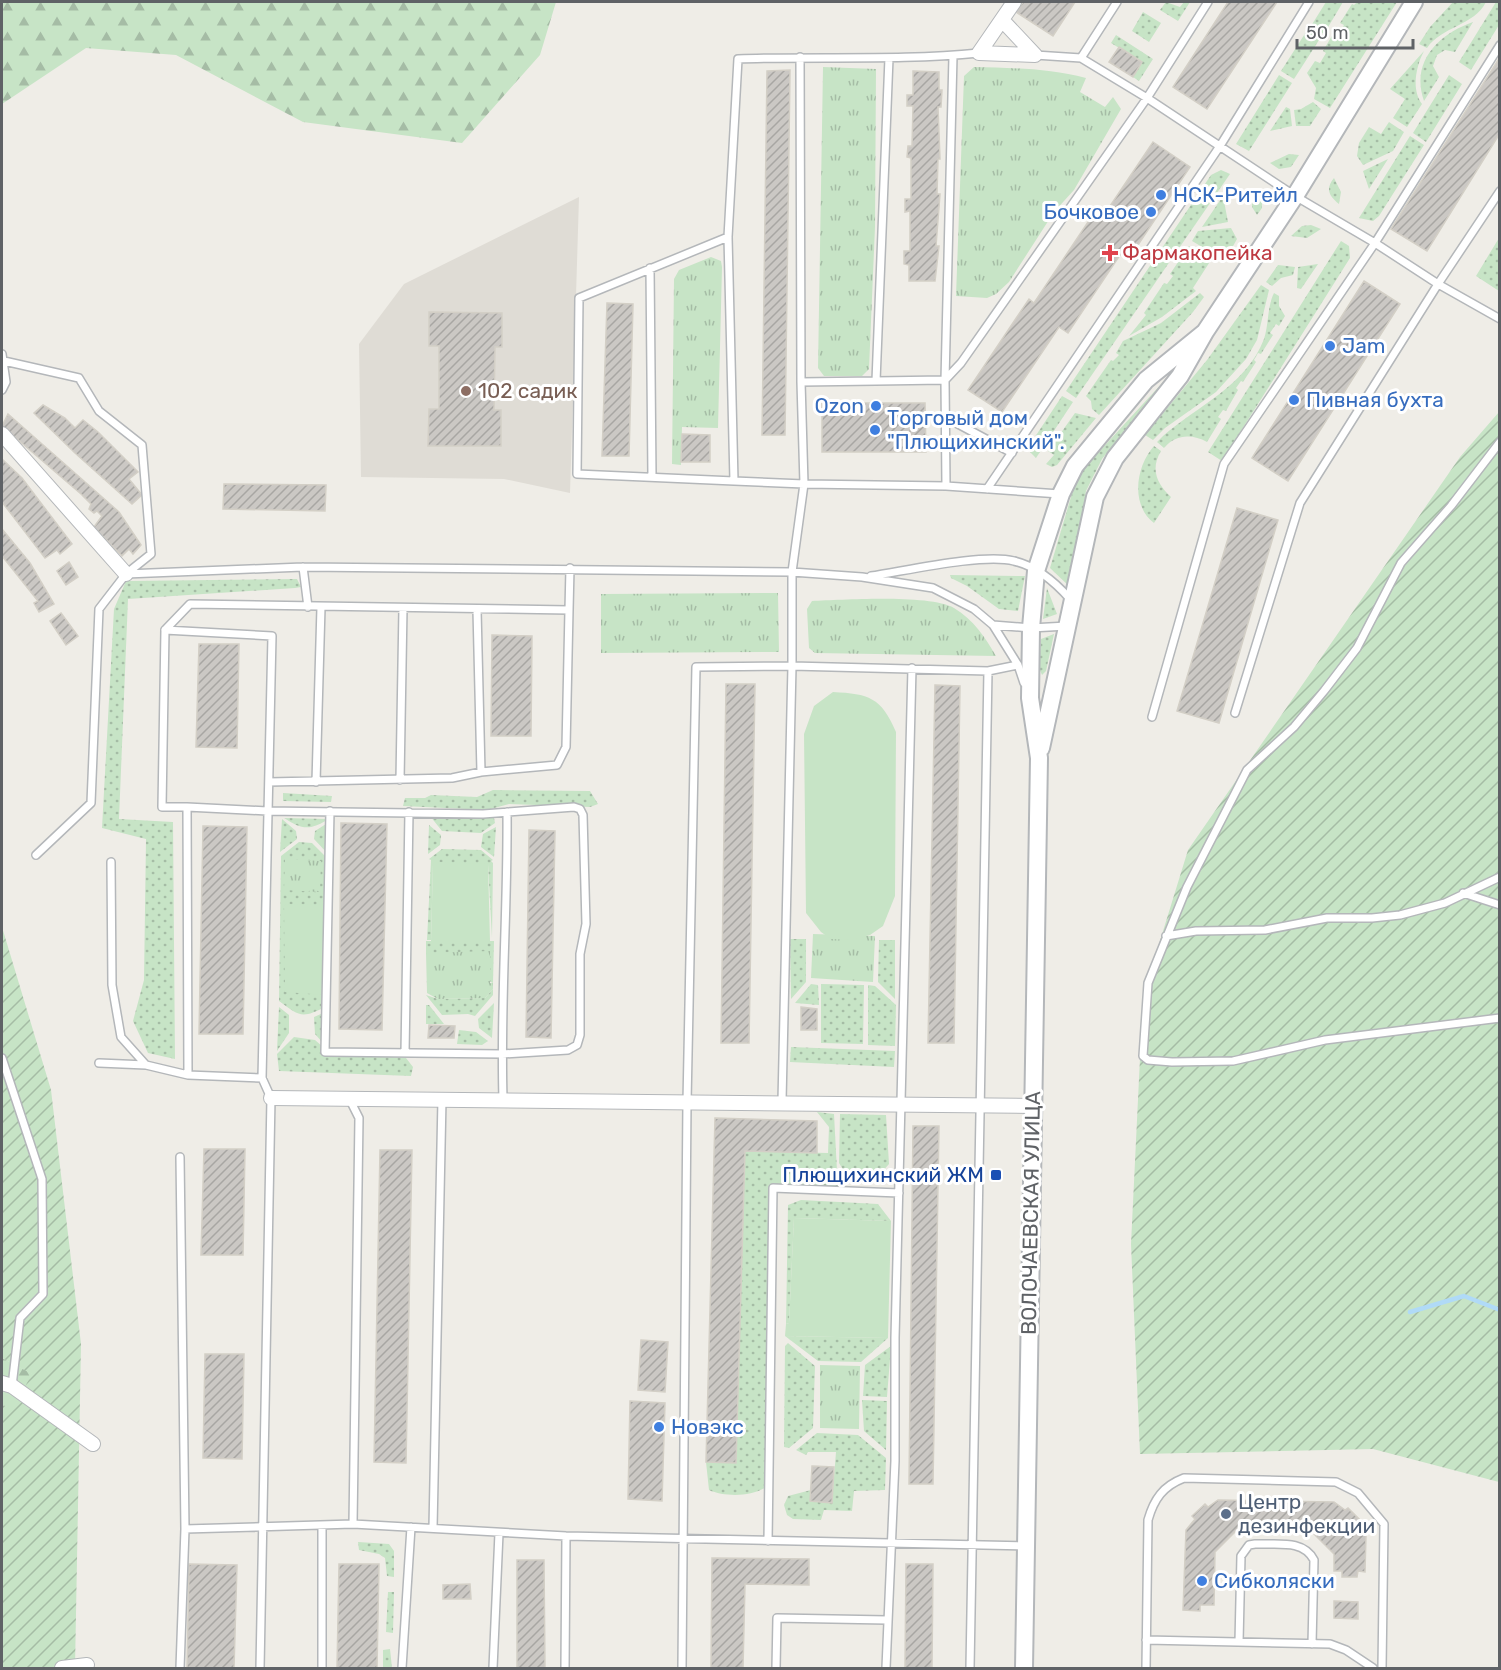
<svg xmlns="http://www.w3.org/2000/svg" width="1501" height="1670" font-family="Rubik,sans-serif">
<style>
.education{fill:#dfdcd5}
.grass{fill:url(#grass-dots)}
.forest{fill:url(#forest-firs)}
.park{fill:url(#park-tufts)}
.garden{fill:url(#garden-furrows)}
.pitch{fill:#c7e4c6}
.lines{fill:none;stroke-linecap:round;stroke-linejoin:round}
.stream{stroke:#b0daf7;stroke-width:4.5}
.building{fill:url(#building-hatch);stroke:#d3cfc6;stroke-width:1.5}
.service-casing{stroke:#b4b7ba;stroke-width:10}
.minor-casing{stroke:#b4b7ba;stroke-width:16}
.tertiary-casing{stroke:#b4b7ba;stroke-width:20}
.service{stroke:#fff;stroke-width:7}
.minor{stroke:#fff;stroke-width:14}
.tertiary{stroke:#fff;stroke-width:16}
.shop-dot{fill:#3f7fe0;stroke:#fff;stroke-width:2}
.health-dot{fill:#e0444e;stroke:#fff;stroke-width:2}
.education-dot{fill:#8d6e63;stroke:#fff;stroke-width:2}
.transit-dot{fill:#1a4fb4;stroke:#fff;stroke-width:2}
.service-dot{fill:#5c6f8a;stroke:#fff;stroke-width:2}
.labels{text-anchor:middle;stroke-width:6;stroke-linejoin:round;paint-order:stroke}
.shop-label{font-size:21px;fill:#366cbe;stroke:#fff;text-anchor:start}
.health-label{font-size:21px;fill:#be3a42;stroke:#fff;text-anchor:start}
.education-label{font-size:21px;fill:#785e54;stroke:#fff;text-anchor:start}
.transit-label{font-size:21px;fill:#164399;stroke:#fff;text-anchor:end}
.street-label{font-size:21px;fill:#5f6266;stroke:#fff}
.service-label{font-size:21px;fill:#4e5e75;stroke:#fff;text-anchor:start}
</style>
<defs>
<pattern id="grass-dots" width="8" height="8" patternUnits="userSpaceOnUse" patternTransform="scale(1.5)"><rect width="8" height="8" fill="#c7e4c6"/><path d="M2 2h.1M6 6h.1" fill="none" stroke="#a5bca5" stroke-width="1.8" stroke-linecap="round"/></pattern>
<pattern id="forest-firs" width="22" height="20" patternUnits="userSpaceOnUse" patternTransform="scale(1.5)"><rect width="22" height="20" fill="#c7e4c6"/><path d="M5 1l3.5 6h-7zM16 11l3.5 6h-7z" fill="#a5bca5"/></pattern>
<pattern id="park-tufts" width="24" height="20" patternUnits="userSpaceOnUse" patternTransform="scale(1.5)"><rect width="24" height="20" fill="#c7e4c6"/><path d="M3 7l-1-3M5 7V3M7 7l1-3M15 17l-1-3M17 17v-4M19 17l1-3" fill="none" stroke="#a5bca5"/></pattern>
<pattern id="garden-furrows" width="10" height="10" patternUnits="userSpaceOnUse" patternTransform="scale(1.5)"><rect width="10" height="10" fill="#c7e4c6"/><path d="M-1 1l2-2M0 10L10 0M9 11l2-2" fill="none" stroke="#a5bca5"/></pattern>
<pattern id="building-hatch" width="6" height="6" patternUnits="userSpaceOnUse" patternTransform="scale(1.5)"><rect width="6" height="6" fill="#cbc8c4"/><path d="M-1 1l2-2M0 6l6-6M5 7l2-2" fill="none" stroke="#a8a6a3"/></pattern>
</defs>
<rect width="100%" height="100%" fill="#efede7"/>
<path class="education" d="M579,197L570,493L504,479L361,477L359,344L404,284Z"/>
<path class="grass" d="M1166,2L1180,7L1184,2H1190L1178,21L1160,10Z
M1326,2H1343L1324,34L1311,26Z
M1357,2H1397L1330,108L1314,99L1316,88L1307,73L1315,61L1320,63L1326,53L1323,51L1333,34L1337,36L1344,25L1340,23L1352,4L1354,5Z
M1453,2H1486C1474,26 1442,26 1427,48L1419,44L1430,27Z
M1496,2H1499V25L1471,70L1459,62Z
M1143,12L1161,23L1149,42L1132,31Z
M1473,22L1455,52L1445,50L1437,55L1433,66L1439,77L1424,101C1410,61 1439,34 1473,22Z
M1308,29L1321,37L1294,79L1281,71Z
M1116,35L1153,59L1139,81L1133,77L1142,62L1111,43Z
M1424,51C1416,66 1411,90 1422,104L1407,127L1393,118L1405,99L1390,89Z
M1279,75L1292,83L1249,151L1236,144Z
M1449,75L1462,84L1426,142L1413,133Z
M1313,102L1321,109L1310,126H1296L1294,110L1301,109Z
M1286,107L1290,109L1292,126L1270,131Z
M1389,122L1404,132L1393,151L1363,165L1357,156L1359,143L1369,127L1381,134Z
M1410,136L1424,145L1379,216L1373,221L1359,218Z
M1289,154L1299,155L1291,167L1279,169L1270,163Z
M1388,159L1369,189L1363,171Z
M1221,170L1230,174L1076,398L1066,391L1211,175Z
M1334,178L1341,192L1339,204C1329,196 1325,189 1334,178Z
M1252,189L1262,199V208L1257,215L1252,207Z
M1223,196L1228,222L1202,227Z
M1311,225L1321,229L1307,238L1291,236L1302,226Z
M1231,228L1237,239L1228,255L1217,249L1214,254L1192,241L1198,231Z
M1499,238V291L1476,276Z
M1341,241L1349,246L1350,258L1222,461L1208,452Z
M1189,246L1211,260L1193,288L1196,291L1162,317L1129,336L1146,315L1144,313L1164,283L1167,284L1173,276L1170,274Z
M1318,264L1301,289L1297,288L1298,267Z
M1278,265L1295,267L1293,275L1281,278L1272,286L1266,282Z
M1261,285L1269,290L1257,340L1246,359L1216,392L1165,428L1153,440L1145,435L1207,360Z
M1200,293L1204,297L1193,312L1099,415L1092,409L1091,401L1086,396L1111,360L1113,361L1119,355L1116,353L1123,341L1161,323Z
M1274,293L1279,296V306L1285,316L1279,326L1276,324L1270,333L1273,335L1261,354L1258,353L1254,360L1256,362L1243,382L1241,381L1236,388L1238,390L1226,411L1223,410L1218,417L1221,419L1207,442C1192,434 1176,434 1164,448L1157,442L1163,436C1197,406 1246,386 1264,339C1269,324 1267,307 1274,293Z
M1165,380L1102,459L1086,491L1071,588L1050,568L1073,490L1084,468Z
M1062,396L1073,402L1036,458L1027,449Z
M1075,413L1096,418L1057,465L1052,467L1046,464L1054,455L1048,451Z
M1154,446L1161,451C1150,469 1157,484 1171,497L1154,523C1130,505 1136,466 1154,446Z
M950,575L1025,576L1018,611L999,609L967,586L951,578Z
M297,579L301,587L295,588L128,599L119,819L173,822L175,1059L148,1053L133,1021L144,980L146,839L102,828L114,609L126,581Z
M1047,588L1057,614L1043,619Z
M1054,634L1046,671L1042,675L1039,668L1041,639Z
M493,790L590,791L598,804L590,807L509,804L487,810L403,806L405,798H425L431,795L477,797Z
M283,793L332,796L331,802L283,801Z
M430,816L494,818L495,823L481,833L442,831Z
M284,818L326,819L327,820C309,831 301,829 284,818Z
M282,819L296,831L297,839L280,852Z
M326,824L327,826L328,854L314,839L315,831Z
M429,825L441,835L440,845L428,854Z
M496,827L494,857L481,847L483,834Z
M299,842L312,843L327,858L325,1007C302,1019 299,1016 279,1001L281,856Z
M442,849L481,850L493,860L491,861L493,863L492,938L488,864H433L431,940H427L431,860L429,859Z
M790,939H806V982L791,999Z
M879,940H895V999L878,982Z
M426,941H494L493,983L426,953Z
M811,984L818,985L819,1005L795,1003Z
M821,984L864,985L863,1044L821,1043Z
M868,985L875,986L896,1005L895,1046L868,1045Z
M493,989V995L475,1016L468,1014L442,1015L426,995L438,999L485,998Z
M494,1003L492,1038L479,1028L478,1019Z
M426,1005H429L444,1024H426Z
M279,1007L289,1015V1033L277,1051Z
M330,1010V1051L315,1034L314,1017Z
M459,1030L476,1032L488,1041L482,1045L457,1044Z
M294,1037L315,1040L330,1053L406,1058L413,1067L411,1076L279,1071L277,1054Z
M791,1047L895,1051L894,1067L790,1062Z
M817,1112L834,1114L838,1190L773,1188L766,1487C752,1497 724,1497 709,1490L706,1462L736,1463L745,1151L828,1153L829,1127Z
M840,1114L886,1115L889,1164L882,1172L844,1171L839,1163Z
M801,1200L878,1204L891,1221L794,1218L789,1323L786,1324L788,1205Z
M785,1336L888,1338L861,1362L818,1361Z
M788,1343L815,1366L813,1428L789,1448L784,1447L785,1346Z
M891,1346L887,1397L863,1396L865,1365Z
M862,1400L887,1401L886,1450L864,1431Z
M817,1433L858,1435L886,1458L885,1490L854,1491L852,1511L824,1510L821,1520L793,1519L787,1515L784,1505L788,1496L811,1490V1501L832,1502L836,1452H808L806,1455L796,1450Z
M358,1542L389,1544L394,1551V1577L387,1576L385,1558L379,1554L359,1550Z
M388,1592H394L393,1633L386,1632Z
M390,1649L392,1668H383V1650Z"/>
<path class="forest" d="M2,2H556L540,55L462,143L303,122L176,55L86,48L2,104Z
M2,1358L33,1374L13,1409L2,1405Z"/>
<path class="park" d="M823,67L876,69L875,227L869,369L862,376H824L818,368Z
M974,67C1012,68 1048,68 1086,78L1080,92L1105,107L1113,97L1121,109L1074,190L1054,212L1009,282L996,294L987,298L956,296L964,76Z
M711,257L721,261L722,267L718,428L682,427L681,465L672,464L674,279L679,270Z
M778,593L779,652L601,653V594Z
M812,601C843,600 929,594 954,608C974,620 985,637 996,656L815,653L809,648L807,609Z
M285,859L321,861L320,892L284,890Z
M813,934L875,936L873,982L811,978Z
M490,951V983H493V989L485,998L438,999L427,993L426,953Z
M820,1365L860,1366L859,1429L820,1428Z"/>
<path class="garden" d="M1499,412V1482L1373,1449L1140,1454L1131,1244L1143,996L1188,850L1460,457Z
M2,927L51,1090L81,1344L75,1668H2V1405L13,1408L32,1374L2,1358Z"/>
<path class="pitch" d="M833,692C869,694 881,697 896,732L895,896L883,926L870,935L851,940L831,939L821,932L806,913L804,734L814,706Z
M438,862L488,864L490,941H431L433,864Z
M284,904L327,905L325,995L285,992Z
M794,1218L891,1221L888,1338L785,1336L786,1324L789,1323Z"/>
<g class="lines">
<path class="stream" d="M1410,1312L1464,1296L1500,1310"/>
</g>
<path class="building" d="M1023,2H1075L1053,36L1016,12Z
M1228,2H1277L1207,109L1173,87Z
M1119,47L1142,62L1133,77L1109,62Z
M1500,57V133L1427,251L1391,229Z
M790,70L785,435H762L767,71Z
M913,71L939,72V90H942L941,107H938L940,159H938L937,194H940L936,246H939L935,281H909V265L904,264V251H910V211L905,212V199H911V158L907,157L908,146H912L913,106H907V95H913Z
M1153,142L1190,167L1136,248L1128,243L1068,333L1059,327L1002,412L968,390L1029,299L1034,303L1092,216L1100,221Z
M1364,281L1400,304L1288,481L1252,458Z
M607,303L633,304L629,456H602Z
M429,312L502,313V347H495L494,410H501V446H428L429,409H439V346H429Z
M822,403H925L926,452H822Z
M43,405L65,418L75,428L83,420L98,432L138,472L129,479L142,495L132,504L75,453L34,413Z
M8,414L119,512L141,545L133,554L129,549L122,556L94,527L102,516L97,511L94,513L89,509L91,504L81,494L2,426Z
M682,434L710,435V462H681Z
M2,459L22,478L72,544L60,554L57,550L45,558L2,502Z
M224,484L326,485L325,511L223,509Z
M1237,508L1278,520L1219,723L1177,711Z
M2,529L30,563L54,604L39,612L34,603L38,601L2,556Z
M69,562L78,577L66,585L57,571Z
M61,613L78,636L66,645L50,621Z
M492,635L532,636L531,736H491Z
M199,644H239L237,748L196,747Z
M726,684H755L749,1043H721Z
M935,685L960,686L954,1043H928Z
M341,823L387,824L382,1030L339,1029Z
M203,826L247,827L243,1034H199Z
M529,830L555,831L551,1038L526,1037Z
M801,1007L817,1009V1030H801Z
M429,1025L455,1026L454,1038H428Z
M715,1118L817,1121V1153L745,1151L736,1463L706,1462Z
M913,1126H939L933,1484H909Z
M204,1149H245L243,1255H201Z
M380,1150H412L406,1463L374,1462Z
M641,1340L668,1342L665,1392L638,1390Z
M205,1354H244L242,1459L203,1458Z
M630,1401L665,1403L662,1501L628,1499Z
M812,1466L834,1467L832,1503L810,1501Z
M1218,1500L1334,1502L1345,1510L1348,1508L1361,1521L1358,1523L1366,1535L1365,1572L1358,1571L1357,1577H1342V1571H1334V1554L1311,1531L1238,1529L1215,1552L1214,1605H1200V1611L1183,1610L1186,1530L1195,1519L1192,1516L1205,1504L1208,1507Z
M712,1558L809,1559V1585L745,1584L743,1668H711Z
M517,1560H544L545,1668H517Z
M189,1564L237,1565L234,1668H187Z
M339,1564H379L377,1668H337Z
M906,1564H933L932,1668H905Z
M470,1584L471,1599H443V1585Z
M1334,1601L1358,1602V1619L1334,1618Z"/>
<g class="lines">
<defs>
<path id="service" d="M1035,55L1081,58L1147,98L1295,196L1375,243L1438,284L1300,503L1235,713
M800,57L801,382L804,484L734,481L728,237L738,59C818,56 899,61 979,53
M889,58L876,381L945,380L953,56
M1081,58L1117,2
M1500,191L1438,284L1500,319
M728,237L579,298L577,474L734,481
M650,268L652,477
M2,354L6,382L2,390
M4,361L79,378L99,411L142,445L151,554L126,574L99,609L91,803L36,855
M801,382L876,381
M945,417L1012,453
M1500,442L1451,506L1401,563L1357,648L1324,691L1294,727L1247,770L1187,887L1148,983L1143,1056L1148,1060L1172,1062L1233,1061L1325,1040L1500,1018
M946,486L1060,494
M987,489L1220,146L1309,2
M303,567L308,607
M126,574L303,567L792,572L862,577L933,588L974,609L993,625L1031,628L1067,626
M871,576C905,571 983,553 1014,561C1036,566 1056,583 1070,599
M477,610L481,772
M993,625L1018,665L1024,683
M165,630L190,604L569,610L570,568
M1152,717L1224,464L1375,243L1500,45
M400,780L403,608
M269,782L452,778L481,772L557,765L566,747L569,610
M316,782L321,607
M187,807H162L165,630L272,636L262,1078L271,1098L260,1668
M111,862L112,985L121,1037L146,1065L188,1075L262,1078
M1463,893L1500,905
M1166,936L1196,931L1265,930L1327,918H1372L1400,915L1445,903L1500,877
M405,1053L409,812
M2,1058L42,1179L43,1294L20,1318L12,1386
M99,1063L146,1065
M188,1075L187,807L267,811L483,814L574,807L580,809L583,815L586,924L580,954V1035L577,1045L568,1050L502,1054L325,1052L330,811
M349,1098L359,1118L353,1524
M503,1098C500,1003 508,907 507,812
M782,1101L792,666L988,671L1018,665
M180,1157L185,1529L180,1668
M322,1527V1668
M433,1528L442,1099
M185,1529L353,1524L566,1536L1025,1546
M768,1541L773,1188L899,1193
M1146,1640L1330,1644L1346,1650L1373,1668
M1239,1642L1241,1556L1249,1545L1255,1544C1277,1545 1303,1539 1314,1560L1312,1644
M402,1668L411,1527
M493,1668L499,1533
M565,1668L566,1536
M682,1668L687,1102L696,667L792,666V572L804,484L946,486L945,380L961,363L1147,98L1208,2
M776,1668L777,1618L887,1620
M886,1668L895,1461V1338L912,668
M970,1668L988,671
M1146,1668L1148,1520C1154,1499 1163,1486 1184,1478L1336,1482L1358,1493L1384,1524L1382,1668"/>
<path id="minor" d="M1003,21L1035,55
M979,53L1014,2
M979,53L1035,55
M2,434L126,574
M271,1098L1034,1106
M2,1383L12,1386L93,1444
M62,1668L87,1665"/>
<path id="tertiary" d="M1041,748L1095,497L1115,458L1180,376L1205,332L1295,196L1414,2
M1024,1668L1039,758L1030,698L1031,628L1036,571L1061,494L1075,466L1146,380L1205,332"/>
</defs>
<use href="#service" class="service-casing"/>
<use href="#minor" class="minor-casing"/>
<use href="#tertiary" class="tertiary-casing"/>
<use href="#service" class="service"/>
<use href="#minor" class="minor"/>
<use href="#tertiary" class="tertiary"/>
</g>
<g class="shop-dot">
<circle cx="1161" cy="195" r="6"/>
<circle cx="1151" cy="212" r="6"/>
<circle cx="1330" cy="346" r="6"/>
<circle cx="1294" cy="400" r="6"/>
<circle cx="876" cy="406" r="6"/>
<circle cx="875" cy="430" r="6"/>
<circle cx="659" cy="1427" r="6"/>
<circle cx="1202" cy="1581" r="6"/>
</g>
<path class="health-dot" d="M1107 244h6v6h6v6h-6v6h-6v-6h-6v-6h6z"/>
<circle class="education-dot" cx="466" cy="391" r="6"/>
<rect class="transit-dot" x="990" y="1169" width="12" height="12" rx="3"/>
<circle class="service-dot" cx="1226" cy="1514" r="6"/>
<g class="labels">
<g class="shop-label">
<text x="1173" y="202">НСК-Ритейл</text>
<text x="1139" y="219" text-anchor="end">Бочковое</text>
<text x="1342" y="353">Jam</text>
<text x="1306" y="407">Пивная бухта</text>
<text x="864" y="413" text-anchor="end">Ozon</text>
<text x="887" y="425">Торговый дом<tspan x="887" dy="24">"Плющихинский".</tspan></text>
<text x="671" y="1434">Новэкс</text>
<text x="1214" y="1588">Сибколяски</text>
</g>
<g class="health-label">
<text x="1122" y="260">Фармакопейка</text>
</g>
<g class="education-label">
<text x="478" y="398">102 садик</text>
</g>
<g class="transit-label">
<text x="984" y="1182">Плющихинский ЖМ</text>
</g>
<g class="street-label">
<text transform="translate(1031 1213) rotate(-89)" y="7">ВОЛОЧАЕВСКАЯ УЛИЦА</text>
</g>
<g class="service-label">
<text x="1238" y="1509">Центр<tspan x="1238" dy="24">дезинфекции</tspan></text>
</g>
</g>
<rect width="1501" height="1670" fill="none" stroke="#5f6266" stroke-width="6"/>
<path d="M1297 39v9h116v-9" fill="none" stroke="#5f6266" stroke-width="3"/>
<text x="1306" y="39" font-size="18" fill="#5f6266" stroke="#ffffff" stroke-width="4.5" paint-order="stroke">50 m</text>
</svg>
